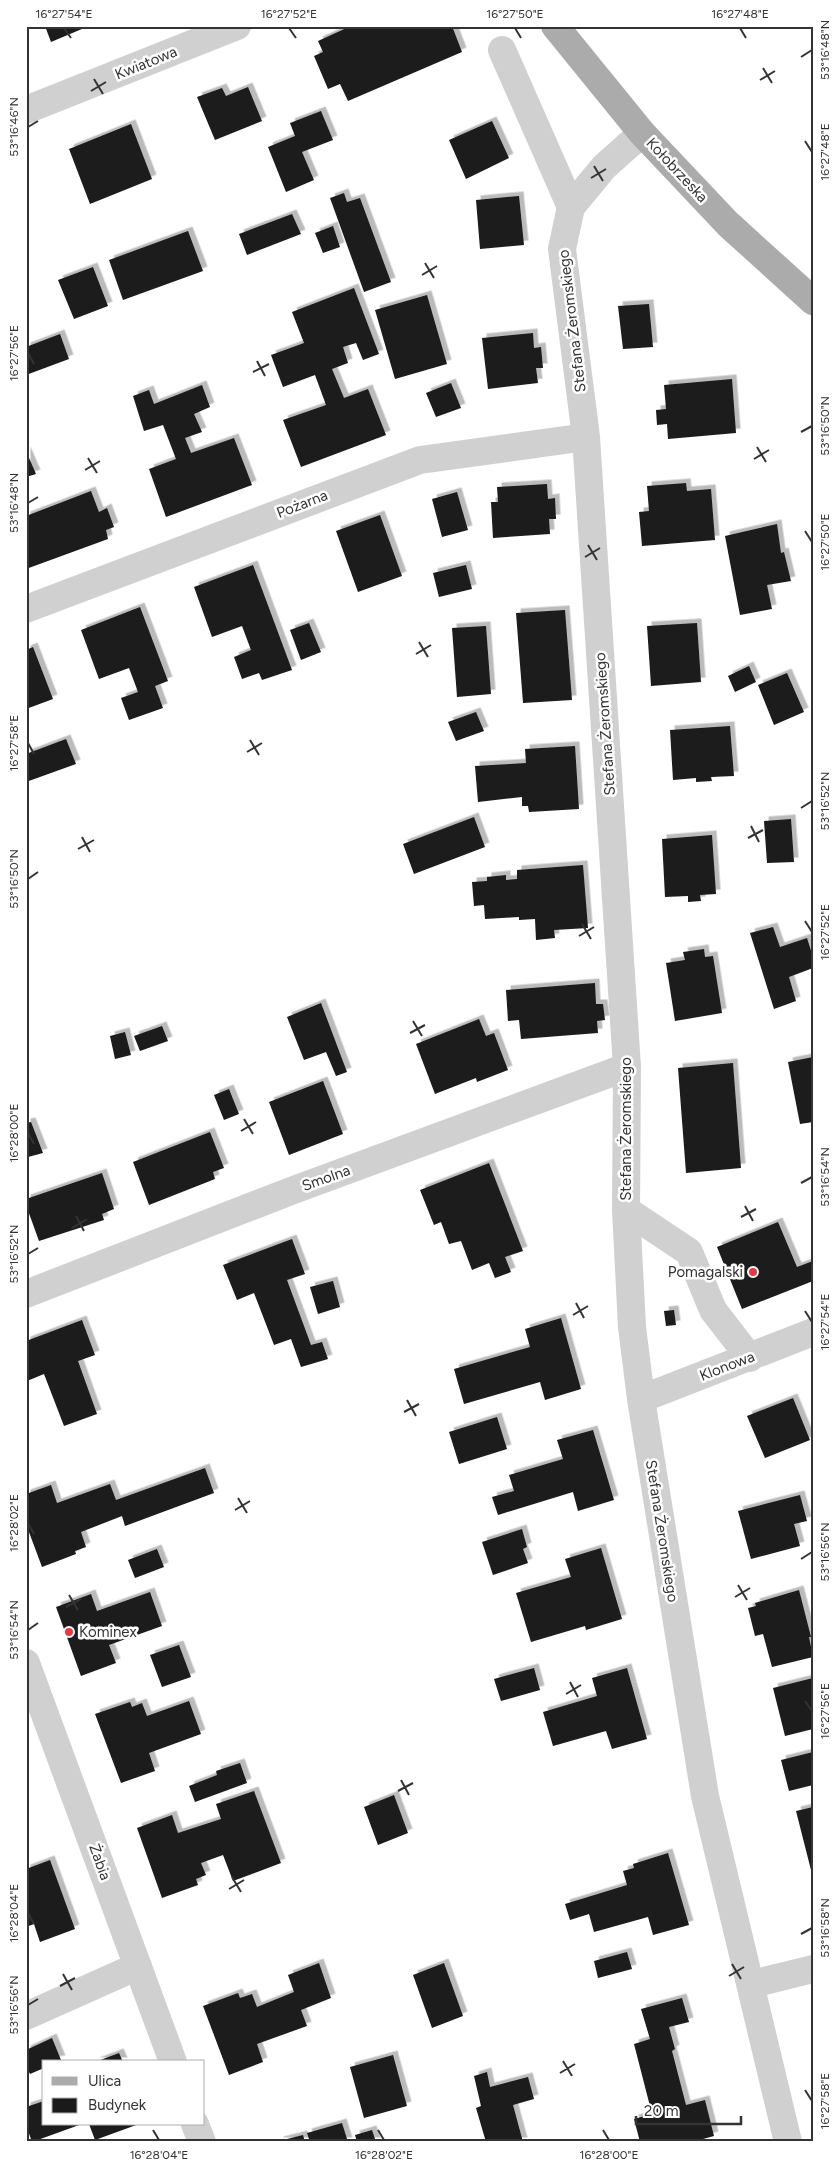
<svg xmlns="http://www.w3.org/2000/svg" width="839" height="2168" font-family="Figtree,sans-serif">
<style>
.building{fill:#1a1a1a;filter:url(#shadow)}
.lines{fill:none;stroke-linecap:round;stroke-linejoin:round}
.minor{stroke:#d0d0d0;stroke-width:28}
.major{stroke:#ababab;stroke-width:28}
.ticks{fill:none;stroke:#333;stroke-width:2}
.poi-dot{fill:#e63946;stroke:#fff;stroke-width:2}
.labels{text-anchor:middle;stroke-width:5;stroke-linejoin:round;paint-order:stroke}
.street-label{font-size:15px;fill:#333;stroke:#fff}
.poi-label{font-size:15px;fill:#333;stroke:#fff;text-anchor:end}
.neatline{fill:none;stroke:#333;stroke-width:2}
.ticks-label{font-size:12px;text-anchor:middle;fill:#333}
</style>
<defs>
<filter id="shadow"><feDropShadow dx="4.5" dy="-4.5" stdDeviation="0" flood-color="#0004"/></filter>
</defs>
<rect width="100%" height="100%" fill="#fff"/>
<path class="building" d="M45,26H89L51,42Z
M351,26H452L462,52L348,101L340,84L328,89L314,56L323,52L318,41Z
M248,87L262,121L215,140L197,97L222,88L226,96Z
M321,111L333,140L302,152L314,180L286,192L268,147L295,136L290,123Z
M492,121L509,158L466,179L449,140Z
M131,124L152,179L90,204L69,149Z
M344,193L347,202L360,198L391,282L364,292L330,198Z
M519,196L524,245L480,249L476,200Z
M292,214L301,234L247,255L239,234Z
M333,226L340,247L323,253L315,233Z
M188,231L203,271L123,300L109,260Z
M93,267L108,306L74,319L58,280Z
M354,288L379,354L363,360L356,343L343,347L348,363L332,369L344,398L368,389L386,435L301,467L283,420L326,405L315,375L283,387L271,355L304,343L292,312Z
M427,295L447,364L395,379L375,310Z
M649,304L653,347L623,349L618,306Z
M533,333L534,348L541,347L543,368H536L538,383L488,389L482,338Z
M60,334L69,359L26,375V347Z
M732,379L736,433L668,439L667,424L657,425L656,410L666,409L664,385Z
M451,383L461,408L436,417L426,393Z
M202,385L210,407L194,414L202,432L185,438L191,453L234,438L252,485L166,517L149,469L176,459L163,425L144,431L133,396L149,390L154,404Z
M26,451L36,474L26,477Z
M686,483L687,491L711,489L715,540L642,546L639,512L649,511L647,486Z
M547,484L548,499L555,498L556,519H549L550,534L493,538L491,502H498L497,487Z
M91,491L99,512L107,508L114,527L106,530L108,539L26,569V516Z
M457,492L468,530L442,537L432,499Z
M380,515L402,576L358,592L336,531Z
M777,524L781,553L784,552L791,581L767,585L772,609L740,615L725,536Z
M253,565L292,670L262,680L259,673L242,679L234,657L251,650L242,626L212,637L194,587Z
M466,565L472,589L439,597L433,573Z
M140,607L168,681L155,686L163,708L129,720L121,698L138,692L129,668L99,679L81,630Z
M565,610L572,700L523,703L516,613Z
M309,623L321,652L301,660L290,630Z
M697,623L701,682L651,686L647,626Z
M486,626L491,694L457,697L452,628Z
M33,647L53,699L26,709V650Z
M749,666L756,682L735,692L728,676Z
M787,673L804,712L774,725L758,685Z
M476,712L484,731L456,741L448,722Z
M730,726L734,776L711,777L712,781L696,782V778L673,780L670,730Z
M66,739L76,764L26,782V754Z
M575,746L579,809L529,812L528,806H522V797L478,802L475,766L526,763L525,749Z
M474,817L485,847L414,874L403,844Z
M791,819L794,862L767,863L764,821Z
M712,835L716,894L700,895L701,901L688,902V896L665,897L662,839Z
M583,865L588,928L554,930L555,938L536,940L535,919L519,920V917L485,919L484,905L474,906L472,882L487,881V877L506,875V880L517,879V870Z
M773,927L780,947L807,938L813,957V968L789,977L796,1001L774,1009L750,933Z
M704,949L705,957L713,956L722,1013L675,1021L666,963L685,960L683,952Z
M595,983L596,1004H603L605,1020L597,1021L598,1033L521,1039L519,1020L508,1021L506,990Z
M321,1003L347,1072L336,1076L326,1052L304,1060L287,1017Z
M479,1019L486,1036L494,1033L508,1070L477,1082L476,1078L435,1094L416,1044Z
M162,1026L168,1041L140,1051L134,1036Z
M125,1032L131,1055L115,1059L110,1036Z
M813,1057V1122L800,1124L788,1062Z
M733,1063L741,1168L686,1173L678,1068Z
M323,1081L343,1134L289,1155L269,1102Z
M229,1089L239,1114L224,1120L214,1095Z
M31,1122L43,1153L28,1157L26,1152V1123Z
M210,1132L224,1168L213,1172L215,1179L149,1205L133,1162Z
M489,1163L523,1251L505,1257L511,1272L495,1278L489,1263L472,1270L461,1241L449,1244L441,1222L434,1225L420,1190Z
M102,1173L114,1209L102,1214L104,1220L39,1241L26,1205V1199Z
M778,1222L797,1267L813,1261V1281L742,1309L717,1247Z
M292,1239L305,1274L287,1280L311,1345L322,1342L328,1359L301,1367L291,1339L274,1345L254,1293L237,1300L223,1265Z
M333,1281L340,1307L318,1314L310,1287Z
M674,1310L676,1325L666,1326L664,1311Z
M561,1318L581,1389L545,1400L540,1382L464,1404L454,1369L530,1347L525,1329Z
M82,1320L95,1355L78,1361L97,1414L64,1426L44,1374L27,1381L26,1341Z
M793,1398L810,1440L765,1458L747,1416Z
M497,1417L507,1449L459,1464L449,1432Z
M593,1430L614,1500L578,1511L573,1492L498,1515L492,1497L514,1491L509,1475L563,1459L557,1440Z
M205,1468L214,1493L125,1526L122,1516L81,1532L86,1547L75,1551L76,1554L42,1567L26,1524V1494L51,1485L57,1503L110,1484L116,1500Z
M800,1495L807,1521L794,1524L800,1546L751,1559L738,1511Z
M522,1529L527,1547L523,1549L528,1563L493,1575L482,1542Z
M601,1548L622,1619L586,1630L585,1626L531,1642L516,1593L571,1577L565,1559Z
M157,1549L164,1567L135,1578L128,1560Z
M799,1590L811,1637H809L813,1657L772,1667L763,1634L755,1636L748,1608L756,1606L755,1603Z
M150,1592L162,1626L109,1645L116,1663L81,1676L56,1607L91,1594L97,1611Z
M179,1645L191,1677L162,1687L150,1655Z
M534,1668L540,1690L501,1701L494,1679Z
M627,1668L647,1739L612,1749L606,1731L553,1746L543,1712L597,1696L592,1678Z
M813,1678V1729L785,1736L773,1688Z
M189,1701L201,1734L149,1753L155,1771L121,1783L95,1714L130,1702L132,1707L142,1703L147,1716Z
M813,1752V1785L789,1791L781,1760Z
M240,1763L247,1783L195,1802L189,1786L217,1775L216,1771Z
M254,1791L281,1863L233,1881L223,1855L201,1863L206,1875L196,1879L198,1885L162,1898L137,1828L172,1815L178,1833L221,1819L216,1804Z
M394,1795L408,1833L378,1845L364,1807Z
M813,1807V1874H812L796,1811Z
M668,1853L689,1925L653,1935L648,1917L594,1932L589,1914L570,1920L565,1904L627,1885L623,1871L634,1868L633,1864Z
M50,1860L75,1929L40,1942L34,1924L26,1927V1869Z
M627,1952L632,1969L598,1978L594,1961Z
M319,1963L331,1998L301,2010L307,2026L257,2044L263,2062L229,2075L203,2006L238,1993L240,1998L252,1994L257,2007L294,1992L288,1975Z
M444,1963L463,2016L432,2028L413,1975Z
M682,1998L689,2022L669,2027L675,2049L672,2051L686,2105L705,2100L714,2136L692,2142H640L634,2119L652,2114L634,2044L650,2039L641,2009Z
M52,2038L61,2060L44,2062V2068L30,2074L26,2066V2050Z
M119,2053L123,2062H95Z
M393,2055L407,2106L364,2118L350,2067Z
M487,2072L490,2087L528,2077L534,2099L513,2105L523,2142H486L476,2108L481,2106L474,2076Z
M44,2101V2124H82L32,2142L26,2125V2107Z
M342,2123L348,2142H310L307,2133Z
M89,2124H139L95,2140Z
M372,2130L376,2142H357L355,2135Z
M303,2135L305,2142H279V2141Z"/>
<g class="lines">
<path class="minor" d="M502,50L571,207
M26,110L237,26
M642,133L604,167L571,207L562,249L586,437L627,1067L626,1210L632,1327L641,1399L705,1796L788,2142
M26,609L420,460L586,437
M626,1210L689,1252L713,1310L750,1358
M26,1294L291,1191L627,1067
M641,1399L813,1332
M26,1663L173,2062
M752,1984L813,1969
M26,2016L138,1966
M195,2124L202,2142"/>
<path class="major" d="M555,26L642,133L728,224L813,301"/>
</g>
<path class="ticks" d="M64,28L71,38M289,28L296,38M515,28L521,38M740,28L746,38M801,57L812,50M763,68L772,83M94,79L103,94M760,80L775,71M91,91L106,82M28,127L38,121M805,141L812,152M594,166L603,181M591,178L606,169M425,263L434,278M422,275L437,266M28,353L34,364M257,361L265,376M253,372L269,364M801,432L812,426M757,447L766,462M88,458L97,473M754,459L769,450M85,470L100,461M28,503L38,497M805,531L812,542M588,545L597,560M585,557L600,548M419,642L428,657M416,654L431,645M250,740L259,755M28,743L34,754M247,752L262,743M801,808L812,801M751,826L759,842M82,837L90,852M748,838L763,830M78,849L94,840M28,879L38,872M805,921L812,932M582,924L591,939M579,936L594,927M413,1021L422,1036M410,1033L425,1025M244,1119L253,1134M241,1131L256,1122M28,1133L34,1144M801,1183L812,1177M745,1206L753,1221M76,1216L84,1231M741,1217L756,1209M72,1228L87,1219M28,1254L38,1248M576,1303L584,1318M805,1311L812,1322M573,1315L588,1306M407,1400L416,1416M404,1412L419,1404M238,1498L247,1513M235,1510L250,1501M28,1523L34,1534M801,1559L812,1552M738,1585L747,1600M69,1595L78,1610M735,1597L750,1588M66,1607L81,1599M28,1630L38,1623M570,1682L578,1697M566,1694L581,1685M805,1701L812,1711M401,1780L409,1795M398,1791L413,1783M232,1877L241,1892M229,1889L244,1880M28,1913L34,1924M801,1934L812,1928M732,1964L741,1979M63,1974L72,1990M729,1976L744,1967M60,1986L75,1978M28,2005L38,1999M563,2061L572,2076M560,2073L575,2064M805,2090L812,2101M153,2130L159,2140M378,2130L384,2140M603,2130L609,2140"/>
<g class="poi-dot">
<circle cx="753" cy="1272" r="5"/>
<circle cx="69" cy="1632" r="5"/>
</g>
<g class="labels">
<g class="street-label">
<text transform="translate(146 63) rotate(-22)" y="5">Kwiatowa</text>
<text transform="translate(677 170) rotate(47)" y="5">Kołobrzeska</text>
<text transform="translate(572 321) rotate(-97)" y="5">Stefana Żeromskiego</text>
<text transform="translate(302 504) rotate(-21)" y="5">Pożarna</text>
<text transform="translate(605 724) rotate(-94)" y="5">Stefana Żeromskiego</text>
<text transform="translate(626 1129) rotate(-90)" y="5">Stefana Żeromskiego</text>
<text transform="translate(326 1178) rotate(-20)" y="5">Smolna</text>
<text transform="translate(727 1366) rotate(-21)" y="5">Klonowa</text>
<text transform="translate(662 1531) rotate(81)" y="5">Stefana Żeromskiego</text>
<text transform="translate(100 1862) rotate(70)" y="5">Żabia</text>
</g>
<g class="poi-label">
<text x="743" y="1277">Pomagalski</text>
<text x="79" y="1637" text-anchor="start">Kominex</text>
</g>
</g>
<rect width="839" height="2168" fill="none" stroke="#ffffff" stroke-width="55"/>
<rect x="42" y="2060" width="162" height="65" fill="#ffffff" stroke="#adadad"/>
<rect x="52" y="2077" width="25" height="8" fill="#ababab" stroke="#adadad"/>
<text x="88" y="2086" font-size="15" fill="#333333">Ulica</text>
<rect x="52" y="2098" width="25" height="15" fill="#1a1a1a" stroke="#adadad"/>
<text x="88" y="2110" font-size="15" fill="#333333">Budynek</text>
<path d="M636 2116v8h105v-8" fill="none" stroke="#333333" stroke-width="2.5"/>
<text x="644" y="2116" font-size="15" fill="#333333" stroke="#ffffff" stroke-width="4" paint-order="stroke">20 m</text>
<rect x="28" y="28" width="784" height="2112" class="neatline"/>
<g class="ticks-label">
<text x="64" y="18">16°27'54"E</text>
<text x="289" y="18">16°27'52"E</text>
<text x="515" y="18">16°27'50"E</text>
<text x="740" y="18">16°27'48"E</text>
<text transform="translate(825 50) rotate(-90)" y="4">53°16'48"N</text>
<text transform="translate(14 127) rotate(-90)" y="4">53°16'46"N</text>
<text transform="translate(825 152) rotate(-90)" y="4">16°27'48"E</text>
<text transform="translate(14 353) rotate(-90)" y="4">16°27'56"E</text>
<text transform="translate(825 426) rotate(-90)" y="4">53°16'50"N</text>
<text transform="translate(14 503) rotate(-90)" y="4">53°16'48"N</text>
<text transform="translate(825 542) rotate(-90)" y="4">16°27'50"E</text>
<text transform="translate(14 743) rotate(-90)" y="4">16°27'58"E</text>
<text transform="translate(825 801) rotate(-90)" y="4">53°16'52"N</text>
<text transform="translate(14 879) rotate(-90)" y="4">53°16'50"N</text>
<text transform="translate(825 932) rotate(-90)" y="4">16°27'52"E</text>
<text transform="translate(14 1133) rotate(-90)" y="4">16°28'00"E</text>
<text transform="translate(825 1177) rotate(-90)" y="4">53°16'54"N</text>
<text transform="translate(14 1254) rotate(-90)" y="4">53°16'52"N</text>
<text transform="translate(825 1322) rotate(-90)" y="4">16°27'54"E</text>
<text transform="translate(14 1523) rotate(-90)" y="4">16°28'02"E</text>
<text transform="translate(825 1552) rotate(-90)" y="4">53°16'56"N</text>
<text transform="translate(14 1630) rotate(-90)" y="4">53°16'54"N</text>
<text transform="translate(825 1711) rotate(-90)" y="4">16°27'56"E</text>
<text transform="translate(14 1913) rotate(-90)" y="4">16°28'04"E</text>
<text transform="translate(825 1928) rotate(-90)" y="4">53°16'58"N</text>
<text transform="translate(14 2005) rotate(-90)" y="4">53°16'56"N</text>
<text transform="translate(825 2101) rotate(-90)" y="4">16°27'58"E</text>
<text x="159" y="2159">16°28'04"E</text>
<text x="384" y="2159">16°28'02"E</text>
<text x="609" y="2159">16°28'00"E</text>
</g>
</svg>
